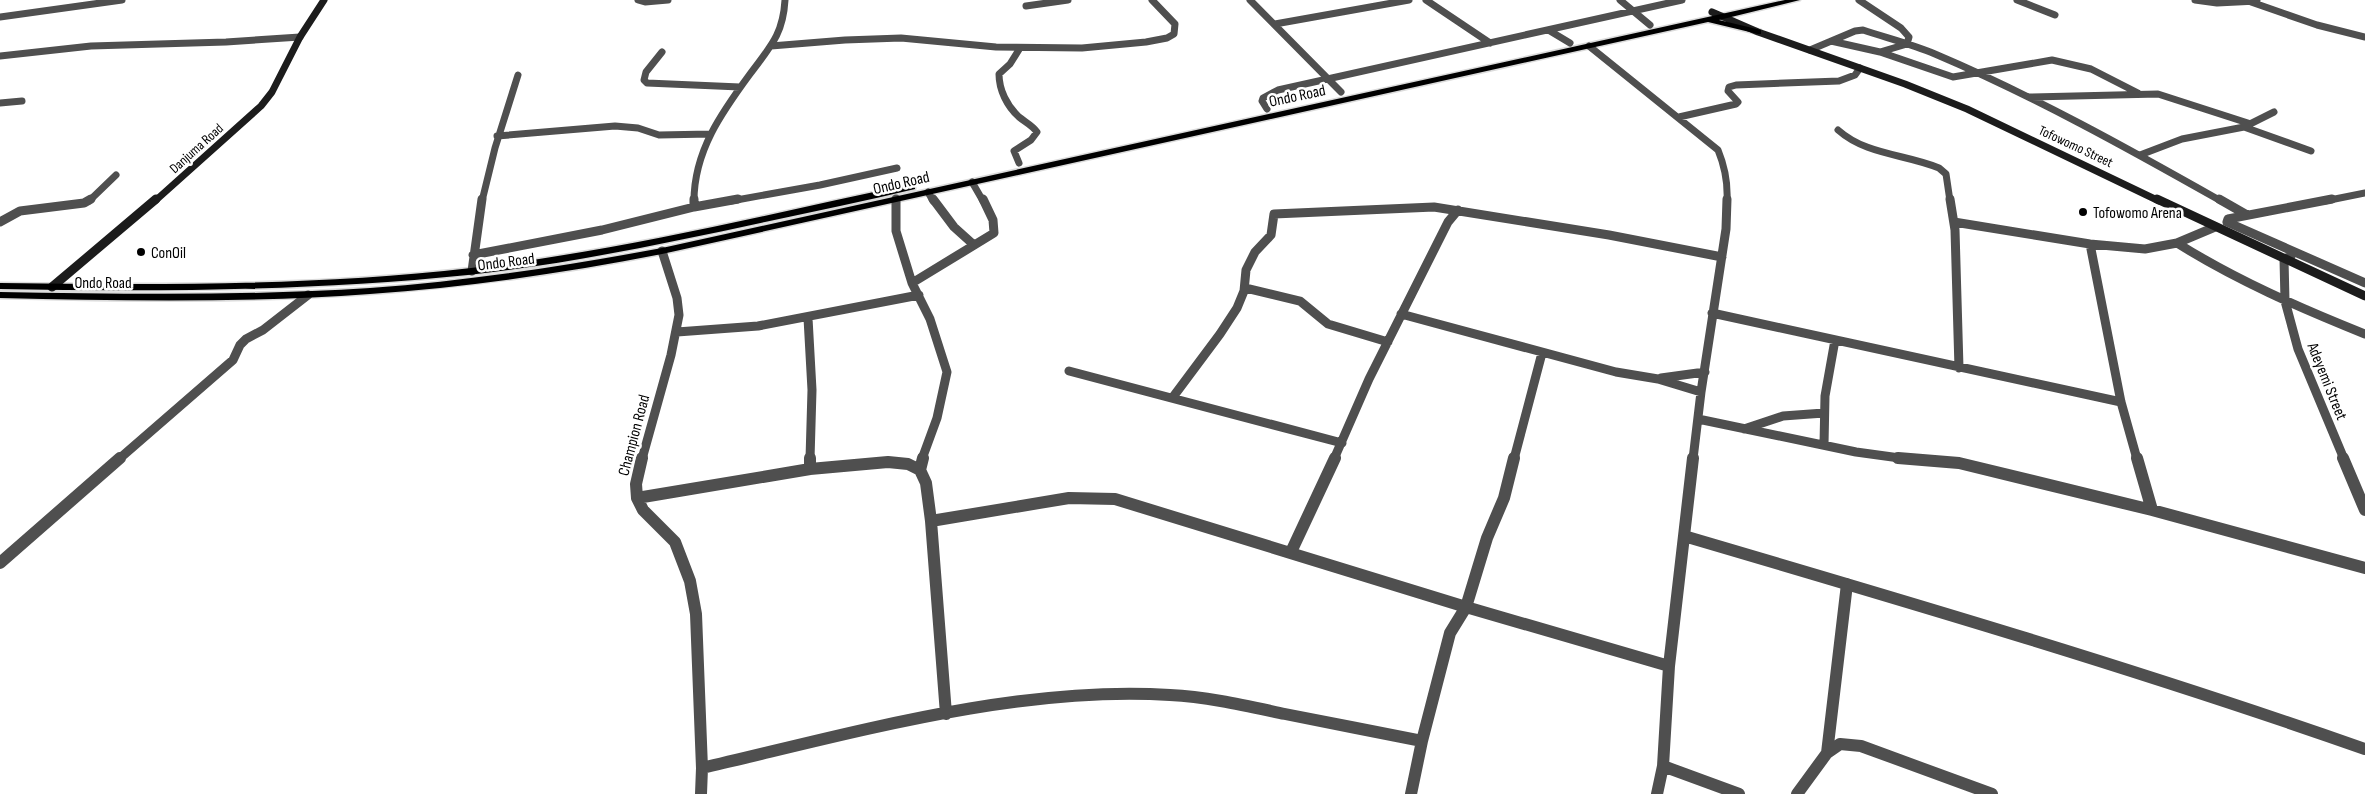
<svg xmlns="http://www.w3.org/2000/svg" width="2365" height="794" font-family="'Sofia Sans Condensed',sans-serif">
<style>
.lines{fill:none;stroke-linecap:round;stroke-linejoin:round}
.primary-casing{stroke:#dbdbdb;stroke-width:3}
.street-far2{stroke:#4f4f4f;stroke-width:7}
.street-far1{stroke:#4f4f4f;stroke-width:9}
.street{stroke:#4f4f4f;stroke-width:12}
.secondary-far1{stroke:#1c1c1c;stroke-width:7}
.secondary{stroke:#1c1c1c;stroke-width:9}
.primary{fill:#000;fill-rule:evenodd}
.poi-dot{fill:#000;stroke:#fff;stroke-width:2}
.labels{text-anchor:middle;stroke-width:5;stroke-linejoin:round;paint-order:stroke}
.far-street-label{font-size:14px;fill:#000;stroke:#fff}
.street-label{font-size:16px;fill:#000;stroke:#fff}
.poi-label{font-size:16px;fill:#000;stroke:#fff;text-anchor:start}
</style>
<rect width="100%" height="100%" fill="#fff"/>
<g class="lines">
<defs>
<path id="primary" d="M1785,0H1800L1719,20L1761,30V34H1758L1708,22L662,254C565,273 468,287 370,294C247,303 123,301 0,298V292C123,294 247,296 370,288C468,281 565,266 662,248Z
M911,184L915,185V189C865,201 815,211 765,222C667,243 568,264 468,275C312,291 156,292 0,289V283C157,285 315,286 471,268C619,251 765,215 911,184Z"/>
</defs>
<use href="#primary" class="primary-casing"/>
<path class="street-far2" d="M638,0L645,2L668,0
M1250,0L1341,92
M1426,0L1490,43
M1620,0L1650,25
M1859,0L1901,28L1909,37L1907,44L1880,52
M2017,0L2055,15
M2195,0L2217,3L2257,1
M2251,2L2317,25L2365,37
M1026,6L1068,0
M0,17L122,0
M1275,24L1409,0
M1550,31L1570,43
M1831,41L1880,52L1953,77L2052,60L2091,69L2138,93
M771,46L845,40L901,38L996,47L1082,48L1146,42L1167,38L1174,34L1175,24L1152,0
M1589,46L1718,150C1725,167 1728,182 1727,201
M1810,50L1855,31L1863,30C1887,38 1912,44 1935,54C2032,95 2129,149 2221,201
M662,52L646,72L644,80L647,83L740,87
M0,56L91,46L226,42L300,37
M2029,97L2158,94L2251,124
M0,103L22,101
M1267,109L1262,101L1263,98L1278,90L1682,0
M1679,117L1736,104L1738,102L1728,91L1729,87L1736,85L1839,81L1855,75L1860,68
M2244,127L2311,151
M1838,130C1866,155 1905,154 1939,168L1946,174L1950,201
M497,136L615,126L638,128L659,135L710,134
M2140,155L2182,139L2244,127L2274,112
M1019,163L1014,151L1031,140L1037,132C1032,125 1025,122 1019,117C1007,106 999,90 999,74L1010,64L1020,48
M972,182L983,201
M928,192L933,201
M89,201L116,175
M482,201L495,148L518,75
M694,201C694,151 722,112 750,74C770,47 783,35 785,0
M731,201L820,185L897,168
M2325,201L2365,193"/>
<path class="street-far1" d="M694,199V207
M896,199V231L912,283L930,319L947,372L937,418L922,459
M933,199L954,227L974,245
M1950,199L1955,230L1959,368
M2219,199L2247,215
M2332,199L2228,219L2227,222L2365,283
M0,222L20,211L84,203L91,199
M1954,222L2090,244L2145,249L2177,243L2215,227
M2177,243C2236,280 2300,308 2365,334
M2090,244L2121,402L2137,459
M473,255L602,230L694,207L738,199
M2291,256L2284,259L2285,301L2298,349L2344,459
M472,271L482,199
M912,283L994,233L993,220L983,199
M1246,288L1300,301L1328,324L1388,342
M1712,313L2121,402
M1401,314L1616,372L1658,379L1701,392
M808,318L812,390L810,459
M677,332L758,326L919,295
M1069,371L1342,443
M1661,378L1705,372
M1173,397L1220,334L1237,308L1244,291L1246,270L1255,252L1271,235L1274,214L1434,207L1609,235L1722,257
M1698,419L1856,452L1907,459
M1744,429L1783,416L1824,413
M1824,445L1825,396L1835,340
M119,459L233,360L240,345L246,339L263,330L308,295
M642,459L671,355L679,315L677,298L662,251
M1334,459L1369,379L1448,222L1458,210
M1514,459L1542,353
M1693,459L1701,392L1726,229L1727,199"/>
<path class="street" d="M642,458L636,484L637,498L643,510L675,542L690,581L696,614L702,768L701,794
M923,458L920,470L926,483L931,521L946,714
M1898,458L1959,463L2152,510L2365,568
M2137,458L2152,510
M2343,458L2365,510
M810,469V458
M637,498L810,469L888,462L908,464L920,470
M931,521L1069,498L1115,499L1466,607L1669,666
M1684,536C1912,603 2140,670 2365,749
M1291,552L1335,458
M0,563L120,458
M1827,753L1847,584
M1663,766L1739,794
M702,768C849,734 1018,685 1170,695C1209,697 1247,706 1285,714C1331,723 1376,732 1422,741
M1411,794L1422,741L1450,633L1466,607L1487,538L1504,498L1514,458
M1657,794L1663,766L1669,666L1693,458
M1797,794L1827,753L1840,744L1861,746L1992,794"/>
<path class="secondary-far1" d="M1712,12L1758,32L1905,84L1967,109L2159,201
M155,201L261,106L272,92L300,37L324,0"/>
<path class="secondary" d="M2157,199L2365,296
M52,287L156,199"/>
<use href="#primary" class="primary"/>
</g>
<g class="poi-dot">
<circle cx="2083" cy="212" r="5"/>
<circle cx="141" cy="252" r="5"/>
</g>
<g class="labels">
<g class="far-street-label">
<text transform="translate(2076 146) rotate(25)" y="5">Tofowomo Street</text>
<text transform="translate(196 148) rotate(-42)" y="5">Danjuma Road</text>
</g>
<g class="street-label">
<text transform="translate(1297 95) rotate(-12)" y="6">Ondo Road</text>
<text transform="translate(901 182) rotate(-13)" y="6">Ondo Road</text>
<text transform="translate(506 261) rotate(-7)" y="6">Ondo Road</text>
<text x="103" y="288">Ondo Road</text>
<text transform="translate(2328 381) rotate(68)" y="6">Adeyemi Street</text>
<text transform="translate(633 435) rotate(-75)" y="6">Champion Road</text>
</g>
<g class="poi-label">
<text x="2093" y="218">Tofowomo Arena</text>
<text x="151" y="258">ConOil</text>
</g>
</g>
</svg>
